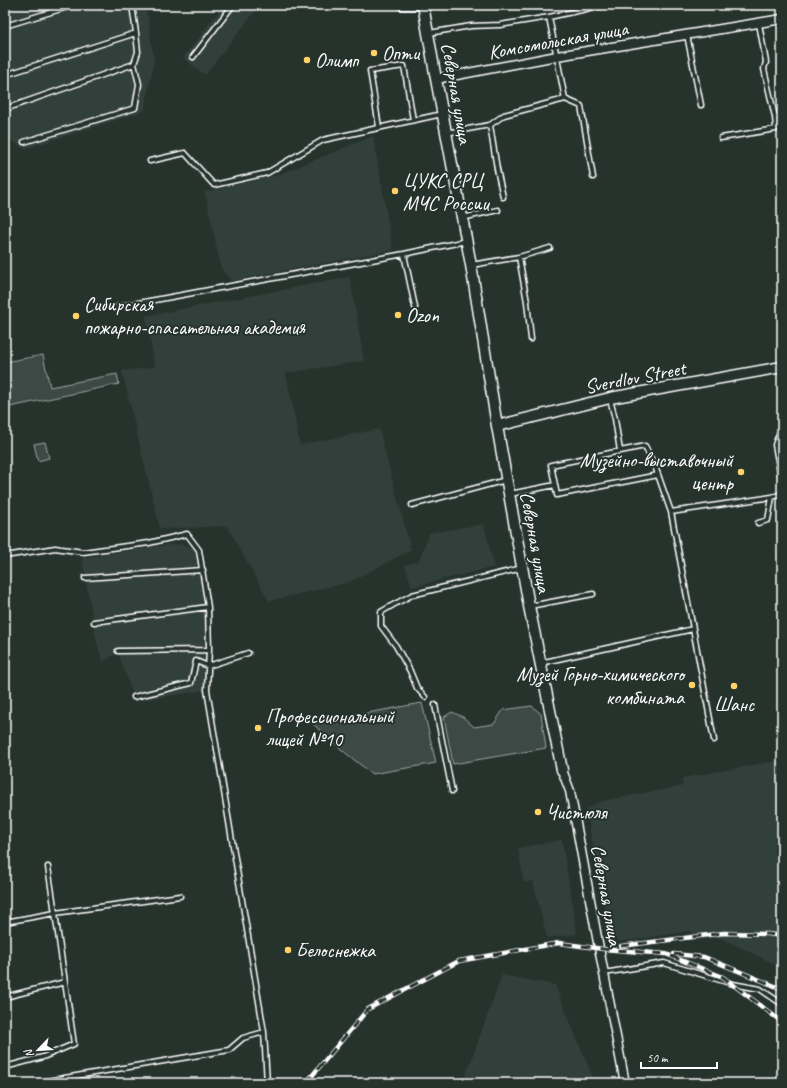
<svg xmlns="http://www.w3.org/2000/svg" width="787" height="1088" font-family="Caveat,sans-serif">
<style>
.built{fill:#333f3a}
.green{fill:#3e4944;stroke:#9ea4a2}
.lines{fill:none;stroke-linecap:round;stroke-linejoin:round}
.service-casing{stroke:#fff;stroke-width:7}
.minor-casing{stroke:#fff;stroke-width:11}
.tertiary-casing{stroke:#fff;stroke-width:13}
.service{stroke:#26332d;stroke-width:4}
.minor{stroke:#26332d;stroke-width:8}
.tertiary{stroke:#26332d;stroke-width:10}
.rail-casing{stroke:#fff;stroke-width:4.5}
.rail{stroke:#26332d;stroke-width:3;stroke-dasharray:9;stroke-linecap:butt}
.poi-dot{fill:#ffd166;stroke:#26332d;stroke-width:1.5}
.labels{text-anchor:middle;stroke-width:4;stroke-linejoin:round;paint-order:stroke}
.street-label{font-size:20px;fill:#fff;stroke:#26332d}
.poi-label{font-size:20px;fill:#fff;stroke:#26332d;text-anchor:start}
</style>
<rect width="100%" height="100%" fill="#26332d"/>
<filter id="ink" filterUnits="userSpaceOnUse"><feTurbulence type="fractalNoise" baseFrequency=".025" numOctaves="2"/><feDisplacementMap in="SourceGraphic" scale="8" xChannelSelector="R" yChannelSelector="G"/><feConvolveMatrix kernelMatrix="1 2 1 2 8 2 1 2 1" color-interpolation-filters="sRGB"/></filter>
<g filter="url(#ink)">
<path class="built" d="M5,5H144L148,19L154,62L144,111L24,149L5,136Z
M224,5H260L205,75L183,58Z
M373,136L393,250L231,281L221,268L205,192L278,175Z
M350,277L364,361L286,373L300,445L379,429L411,550L349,582L269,601L227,526L160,529L122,371L155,367L146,316Z
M484,524L494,567L412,587L405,565L419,561L429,533Z
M180,544L199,550L208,607L207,690L135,701L118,652L103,662L97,643L82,558L150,547Z
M782,760V968L721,938L693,940L690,931L619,942L609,930L586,809L602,801L683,786L682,778Z
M562,840L577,934L547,938L533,881L524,883L518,848Z
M502,975L555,985L595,1083H463Z"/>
<path class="green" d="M43,355L50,387L117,374L119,384L5,408V362Z
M45,442L49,458L38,461L34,444Z
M422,703L436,763L372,774L342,750L312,723Z
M532,706L541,714L546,748L453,764L444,717L452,712L463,717L474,727L494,724L503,710Z"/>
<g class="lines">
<defs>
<path id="service" d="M759,24L766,62L764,69L775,117L782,116
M5,26L74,5
M429,33L471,26L500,25L549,17L605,5
M687,35L701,105
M193,57L233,5
M5,75L136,33L132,5
M565,99L581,106L593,177
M5,109L134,64L138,52L136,33
M490,125L504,115L565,99L549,17
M379,127L370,71L404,66L413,120
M446,133L490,125L497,169L503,197
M721,138L776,129L775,117
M24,142L135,108L139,84L134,64
M150,161L185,153L214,185L267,173L323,140L442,114
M462,218L498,210
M404,254L415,307
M519,257L527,302L531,339
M471,265L519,257L550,248
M117,307L404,254L466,241
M610,399L615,419L620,451
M782,432L779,434L775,445L782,483
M555,485L557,495L658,475
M510,494L555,485L551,465L645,446L656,469L671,512L714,740
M772,497L782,494
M412,505L506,480
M671,512L772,497L768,520L758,523
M5,556L55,548L83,552L149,543L187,534L199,550L208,607L209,650L207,690L264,1032L267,1083
M85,578L203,570
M530,606L593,594
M94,622L208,607
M118,651L209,650
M540,663L693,629
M134,697L191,683L196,661L208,666L248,653
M425,697L417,688L410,671L396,646L381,626V612L393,605L412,595L522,568
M435,705L452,791
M48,867L55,913L180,896
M5,922L55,913L74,1044L43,1057L5,1067
M604,973L664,963L733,984L760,989L782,1004
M5,997L65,982
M35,1083L229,1050L243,1038L264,1032"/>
<path id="minor" d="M402,5H423
M436,79L557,56L782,19
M562,770L570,791L599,948L625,1083"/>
<path id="tertiary" d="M423,5L436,79L471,265L497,426L529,606L562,770
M497,426L610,398L782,367"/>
</defs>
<use href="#service" class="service-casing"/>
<use href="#minor" class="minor-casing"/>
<use href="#tertiary" class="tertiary-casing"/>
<use href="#service" class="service"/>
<use href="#minor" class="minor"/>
<use href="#tertiary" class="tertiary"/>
<defs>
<path id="rail" d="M621,946L724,933L768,934L782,936
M674,954L704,957L782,989
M306,1083L368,1009L459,961L559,943L603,949L666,954L723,977L782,1022"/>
</defs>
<use href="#rail" class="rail-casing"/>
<use href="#rail" class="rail"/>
</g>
</g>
<g class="poi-dot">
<circle cx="374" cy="53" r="4"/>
<circle cx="307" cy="60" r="4"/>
<circle cx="395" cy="191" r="4"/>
<circle cx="398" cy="315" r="4"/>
<circle cx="76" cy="316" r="4"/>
<circle cx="741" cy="472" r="4"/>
<circle cx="692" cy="685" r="4"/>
<circle cx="734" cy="686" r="4"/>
<circle cx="258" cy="728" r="4"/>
<circle cx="538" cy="812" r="4"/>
<circle cx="288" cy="950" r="4"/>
</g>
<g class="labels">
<g class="street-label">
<text transform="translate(558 40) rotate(-10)" y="7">Комсомольская улица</text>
<text transform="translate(457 93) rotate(80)" y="7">Северная улица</text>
<text transform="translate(635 377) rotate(-11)" y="7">Sverdlov Street</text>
<text transform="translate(536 542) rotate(80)" y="7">Северная улица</text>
<text transform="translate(607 895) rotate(80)" y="7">Северная улица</text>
</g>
<g class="poi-label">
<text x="382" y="60">Опти</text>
<text x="315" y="67">Олимп</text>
<text x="403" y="187">ЦУКС СРЦ<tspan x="403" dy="23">МЧС России</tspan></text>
<text x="84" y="311">Сибирская<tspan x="84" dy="23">пожарно-спасательная академия</tspan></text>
<text x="406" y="322">Ozon</text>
<text x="733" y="467" text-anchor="end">Музейно-выставочный<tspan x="733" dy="23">центр</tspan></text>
<text x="684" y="681" text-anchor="end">Музей Горно-химического<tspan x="684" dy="23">комбината</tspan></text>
<text x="734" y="711" text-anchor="middle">Шанс</text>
<text x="266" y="723">Профессиональный<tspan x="266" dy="23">лицей №10</tspan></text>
<text x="546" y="819">Чистюля</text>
<text x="296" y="957">Белоснежка</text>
</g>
</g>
<rect width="787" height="1088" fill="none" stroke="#26332d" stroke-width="20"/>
<rect x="10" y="10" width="767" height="1068" fill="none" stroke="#fff" stroke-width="1.5" filter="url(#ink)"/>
<g transform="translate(38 1050) rotate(245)" stroke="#26332d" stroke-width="3" paint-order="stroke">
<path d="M0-3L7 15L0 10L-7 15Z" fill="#ffffff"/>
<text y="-6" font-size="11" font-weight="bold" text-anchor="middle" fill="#ffffff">N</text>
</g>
<path d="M641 1062v6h76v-6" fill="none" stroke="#ffffff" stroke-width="2"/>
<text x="647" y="1062" font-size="12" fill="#ffffff" stroke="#26332d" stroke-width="3" paint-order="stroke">50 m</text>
</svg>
